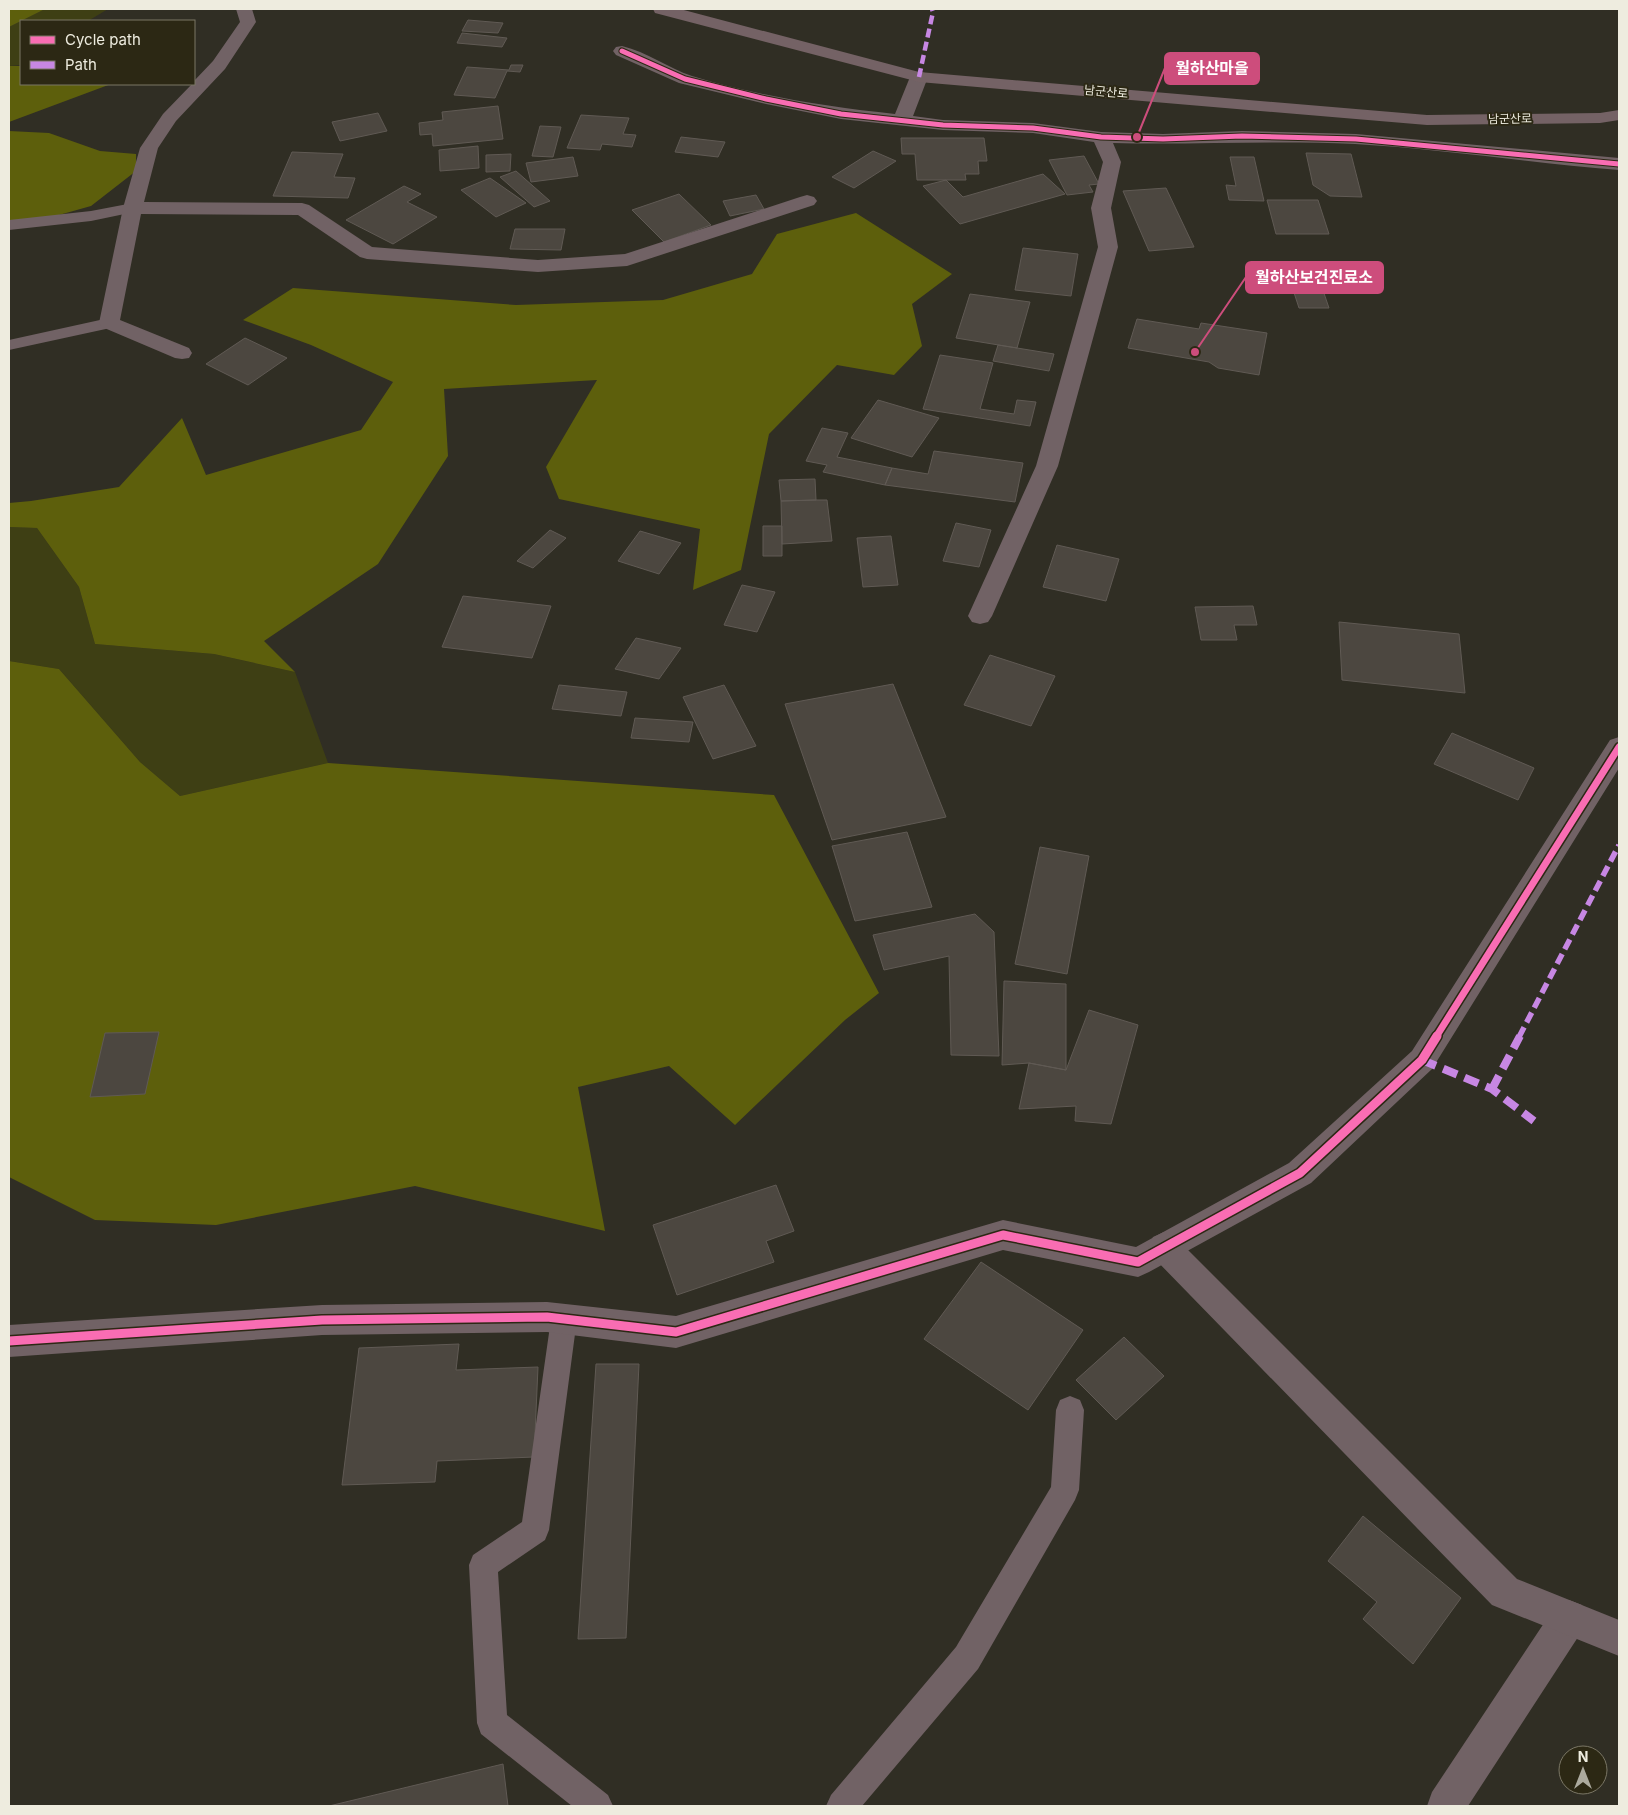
<svg xmlns="http://www.w3.org/2000/svg" width="1628" height="1815" font-family="Inter,'Noto Sans KR',sans-serif">
<style>
.green{fill:#3e3f14}
.forest{fill:#5d5f0c}
.building{fill:#4c4740;stroke:#605a54}
.lines{fill:none;stroke-linecap:round;stroke-linejoin:round}
.service{fill:#716265;fill-rule:evenodd}
.minor{fill:#716265;fill-rule:evenodd}
.tertiary{fill:#716265;fill-rule:evenodd}
.secondary{fill:#746265;fill-rule:evenodd}
.quiet-far2{stroke:#c787e3;stroke-width:4.5;stroke-dasharray:9 4.5;stroke-linecap:butt}
.quiet-far1{stroke:#c787e3;stroke-width:5.5;stroke-dasharray:11 5.5;stroke-linecap:butt}
.quiet{stroke:#c787e3;stroke-width:8;stroke-dasharray:15 8;stroke-linecap:butt}
.cycleway-far2-casing{stroke:#2c2814;stroke-width:7}
.cycleway-far1-casing{stroke:#2c2814;stroke-width:10}
.cycleway-casing{stroke:#2c2814;stroke-width:12}
.cycleway-far2{stroke:#f96db3;stroke-width:5}
.cycleway-far1{stroke:#f96db3;stroke-width:7}
.cycleway{stroke:#f96db3;stroke-width:9}
.labels{text-anchor:middle;stroke-width:4;stroke-linejoin:round;paint-order:stroke}
.far-street-label{font-size:12px;fill:#eeecdf;stroke:#2c2814}
.leader{fill:none;stroke:#cd4d7c;stroke-width:2}
.callout-dot{fill:#cd4d7c;stroke:#2c2814;stroke-width:2}
.callout{fill:#cd4d7c;stroke:#cd4d7c;stroke-width:2}
.callout-label{font-size:16px;text-anchor:middle;font-weight:bold;fill:#fff}
</style>
<rect width="100%" height="100%" fill="#302e24"/>
<path class="green" d="M45,9H108L88,21H21V65L9,66V27Z
M9,527L37,528L79,587L95,644L214,654L295,672L328,763L180,796L140,762L59,669L9,661Z"/>
<path class="forest" d="M9,9H45L9,27Z
M9,66H21V84H111L9,122Z
M9,131L49,133L100,151L136,154V171L91,206L34,222L9,220Z
M856,213L952,274L912,304L922,346L894,375L837,365L769,434L741,570L693,590L700,529L559,499L546,467L597,380L444,389L448,456L378,564L264,641L295,672L214,654L95,644L79,587L37,528L9,527V503L31,501L119,487L182,418L206,475L361,430L393,382L311,345L243,320L293,288L516,305L663,300L752,274L777,234Z
M9,661L59,669L140,762L180,796L328,763L774,795L879,993L845,1020L735,1125L669,1066L578,1087L605,1231L415,1186L216,1225L95,1220L9,1177Z"/>
<path class="building" d="M468,20L503,23L498,33L462,31Z
M462,33L507,38L502,47L457,43Z
M511,65H523L520,72L507,71L495,98L454,95L467,67L509,70Z
M498,106L503,139L433,146L432,134L420,135L419,123L443,120L442,112Z
M378,113L387,131L340,141L332,122Z
M581,115L629,118L623,134L636,135L632,147L602,144L600,150L567,148Z
M540,126L561,127L553,157L532,156Z
M681,137L725,142L718,157L675,152Z
M901,138H984L987,161H978L979,174H965L966,180H917L915,154H902Z
M478,146L479,168L440,171L439,150Z
M873,151L896,161L854,188L832,177Z
M292,152L343,154L334,177L355,178L348,198L273,196Z
M1306,153L1351,154L1362,197L1330,196L1313,185Z
M511,154L510,171L486,172V155Z
M1084,156L1099,184L1089,185L1093,192L1067,195L1049,160Z
M573,157L578,176L531,182L526,163Z
M1230,157H1254L1264,201L1229,200L1226,185L1236,186Z
M516,171L550,201L534,207L500,177Z
M1043,174L1065,194L960,224L923,186L946,180L963,197Z
M490,178L526,203L496,217L461,190Z
M404,186L421,194L407,202L437,217L393,244L346,220Z
M1166,188L1194,247L1149,251L1123,191Z
M679,194L711,225L664,242L632,210Z
M756,195L764,209L730,216L723,201Z
M1267,200H1318L1329,234H1276Z
M515,229H565L561,250L510,249Z
M1023,248L1078,254L1071,296L1015,290Z
M1314,264L1329,308H1299L1285,265Z
M970,294L1030,302L1017,348L956,338Z
M1137,319L1199,329L1201,323L1267,333L1259,375L1218,368L1209,362L1128,348Z
M245,338L287,358L248,385L206,364Z
M998,345L1017,348L1054,354L1049,371L993,361Z
M940,355L993,363L980,409L1014,414L1017,400L1036,402L1030,426L923,409Z
M878,400L939,418L912,457L851,438Z
M822,428L848,433L837,457L892,468L885,485L823,472L827,465L806,461Z
M934,451L1023,463L1015,502L885,485L892,468L928,474Z
M815,479L816,500L781,501L779,480Z
M816,500H827L832,541L782,544L781,501Z
M956,523L991,530L979,567L943,561Z
M763,526H782V556H763Z
M550,530L566,538L533,568L517,561Z
M640,531L681,543L659,574L618,561Z
M891,536L898,585L863,587L857,538Z
M1057,545L1119,559L1106,601L1043,587Z
M742,585L775,592L757,632L724,625Z
M463,596L551,606L532,658L442,647Z
M1253,606L1257,625H1234L1237,640H1201L1195,607Z
M1339,622L1459,634L1465,693L1342,680Z
M636,638L681,648L659,679L615,669Z
M990,655L1055,676L1031,726L964,705Z
M893,684L946,817L832,840L785,704Z
M559,685L627,692L621,716L552,709Z
M724,685L756,746L713,759L683,697Z
M635,718L693,722L689,742L631,738Z
M1452,733L1534,768L1518,800L1434,764Z
M907,832L932,907L855,921L832,846Z
M1040,847L1089,856L1067,974L1015,964Z
M975,914L994,932L999,1056L951,1055L949,956L884,970L873,935Z
M1004,981L1066,984V1070L1029,1063L1002,1065Z
M1089,1010L1138,1025L1111,1124L1075,1121L1076,1106L1019,1109L1029,1063L1066,1070Z
M159,1032L145,1094L90,1097L105,1033Z
M776,1185L794,1231L766,1241L774,1262L677,1295L653,1225Z
M981,1262L1083,1330L1028,1410L924,1339Z
M1124,1337L1164,1376L1116,1420L1076,1380Z
M459,1344L456,1370L538,1367L534,1457L437,1461L435,1482L342,1485L359,1348Z
M596,1364H639L626,1638L578,1639Z
M1363,1516L1461,1598L1413,1664L1363,1619L1377,1602L1328,1561Z
M503,1764L508,1806H329Z"/>
<g class="lines">
<path class="service" d="M133,203L139,205L141,208L139,211L91,221L9,230V220L91,211Z
M109,318L115,319L117,323L115,327L9,350V340Z
M564,1306L573,1310L577,1319L549,1530L545,1540L498,1572L507,1715L608,1795L613,1806H572L481,1734L477,1723L469,1565L473,1555L522,1522L551,1319L555,1310Z
M1070,1396L1080,1400L1084,1410L1079,1490L1075,1500L978,1669L862,1806H826L831,1795L956,1647L1051,1487L1056,1410L1060,1400Z"/>
<path class="minor" d="M236,9H252L256,22L225,69L176,121L158,148L144,202L302,203L309,205L372,247L538,260L625,254L800,197L807,195L814,197L817,201L814,205L627,266L538,272L367,259L360,257L298,215L141,214L120,320L189,348L192,353L189,358L182,359L175,358L102,327L99,323L123,208L140,148L163,114L192,84H194V81L213,61L240,22Z
M622,46C647,52 668,68 692,76C758,96 827,107 895,114L910,77L913,73L919,72L925,73L928,77L913,116L943,120L1033,123L1101,132L1163,134L1242,131L1356,134L1619,158V170C1531,163 1443,149 1355,144C1274,140 1194,145 1113,143L1121,162L1111,208L1118,247L1058,466L992,616L988,622L980,624L972,622L968,616L1036,466L1098,247L1091,208L1103,162L1094,142L1033,133L943,130L841,119L766,104L679,83L616,55L613,51L616,47Z
M1619,737V768L1432,1069L1311,1183L1149,1272L1138,1277L1003,1250L676,1348L547,1332L322,1335L9,1357V1325L322,1305L547,1302L676,1316L1003,1220L1136,1247L1289,1163L1412,1051L1610,740Z
M1569,1600L1582,1605L1587,1618L1582,1631L1468,1806H1427L1432,1792L1556,1605Z"/>
<path class="tertiary" d="M1164,1232L1175,1237L1517,1579L1619,1620V1656L1492,1605L1153,1257L1148,1247L1153,1237Z"/>
<path class="secondary" d="M653,9H680L919,72L1427,115L1600,113L1619,110V120L1600,123L1427,125L919,82L655,13Z"/>
<path class="quiet-far2" d="M919,77L933,12L932,9"/>
<path class="quiet-far1" d="M1519,1037L1619,845"/>
<path class="quiet" d="M1422,1060L1492,1089L1534,1121
M1492,1089L1520,1036"/>
<defs>
<path id="cycleway-far2" d="M622,51L685,79L766,99L841,114L943,125L1033,128L1101,137L1163,139L1242,136L1356,139L1619,164"/>
<path id="cycleway-far1" d="M1436,1037L1619,747"/>
<path id="cycleway" d="M9,1341L322,1320L547,1317L676,1332L1003,1235L1138,1262L1300,1173L1422,1060L1437,1036"/>
</defs>
<use href="#cycleway-far2" class="cycleway-far2-casing"/>
<use href="#cycleway-far1" class="cycleway-far1-casing"/>
<use href="#cycleway" class="cycleway-casing"/>
<use href="#cycleway-far2" class="cycleway-far2"/>
<use href="#cycleway-far1" class="cycleway-far1"/>
<use href="#cycleway" class="cycleway"/>
</g>
<g class="labels">
<g class="far-street-label">
<text transform="translate(1106 92) rotate(5)" y="4">남군산로</text>
<text transform="translate(1510 119) rotate(-1)" y="4">남군산로</text>
</g>
</g>
<path class="leader" d="M1137 137L1165 68M1195 352L1246 277"/>
<g class="callout-dot">
<circle cx="1137" cy="137" r="5"/>
<circle cx="1195" cy="352" r="5"/>
</g>
<g class="callout">
<rect x="1165" y="53" width="94" height="31" rx="5"/>
<rect x="1246" y="262" width="137" height="31" rx="5"/>
</g>
<g class="callout-label">
<text x="1212" y="74">월하산마을</text>
<text x="1314" y="283">월하산보건진료소</text>
</g>
<rect width="1628" height="1815" fill="none" stroke="#eeecdf" stroke-width="20"/>
<rect x="20" y="20" width="175" height="65" fill="#2c2814" stroke="#7a7665"/>
<rect x="30" y="36" width="25" height="8" fill="#f96db3" stroke="#7a7665"/>
<text x="65" y="45" font-size="15" fill="#eeecdf">Cycle path</text>
<rect x="30" y="61" width="25" height="8" fill="#c787e3" stroke="#7a7665"/>
<text x="65" y="70" font-size="15" fill="#eeecdf">Path</text>
<g transform="translate(1583 1770)"><circle r="24" fill="#2c2814" stroke="#7a7665"/>
<path d="M0-4L9 19L0 12L-9 19Z" fill="#acaa9e"/>
<text y="-8" font-size="14" font-weight="bold" text-anchor="middle" fill="#eeecdf">N</text>
</g>
</svg>
